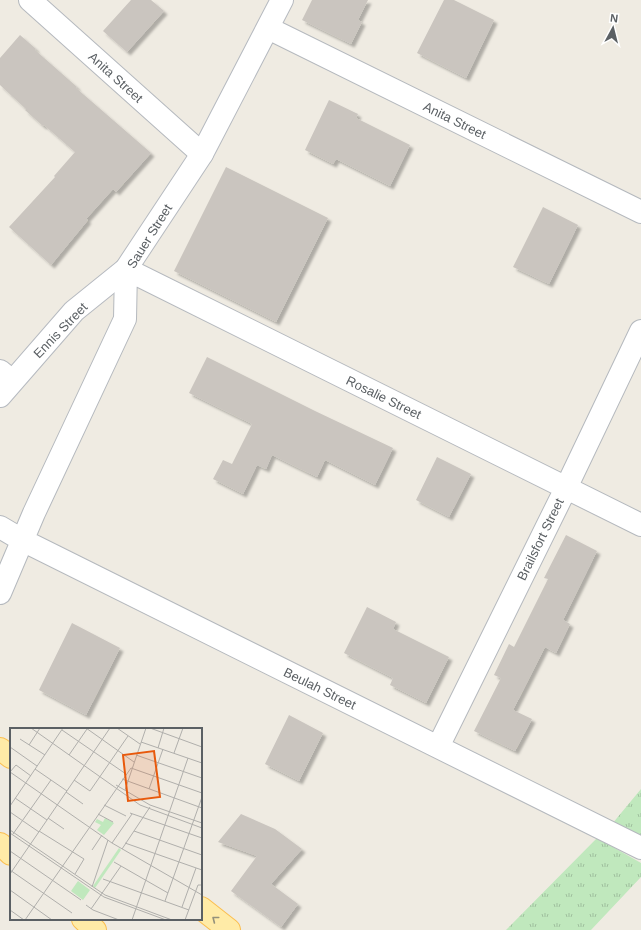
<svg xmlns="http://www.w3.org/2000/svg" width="641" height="930" font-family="Helvetica,sans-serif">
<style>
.park{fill:url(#park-tufts)}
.building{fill:#cac5bf;filter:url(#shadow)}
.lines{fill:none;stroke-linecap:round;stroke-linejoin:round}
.street-casing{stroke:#b5b9be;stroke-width:24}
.secondary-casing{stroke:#b6bac0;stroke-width:24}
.primary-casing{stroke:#fbbe4f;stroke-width:24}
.street{stroke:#fff;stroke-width:22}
.secondary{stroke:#fff;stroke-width:22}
.primary{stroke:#ffeba7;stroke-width:22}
.oneway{stroke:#94917b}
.labels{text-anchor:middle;stroke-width:4;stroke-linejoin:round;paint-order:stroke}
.street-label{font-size:13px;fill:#5b6064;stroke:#fff}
.inset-road{fill:none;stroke:#b0afac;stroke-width:1}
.view{fill:#e8590c;fill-opacity:0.15;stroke:#e8590c;stroke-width:2}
.inset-edge{fill:none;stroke:#5b6064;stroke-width:2}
</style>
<defs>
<pattern id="park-tufts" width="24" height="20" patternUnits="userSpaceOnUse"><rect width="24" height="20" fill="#c0e8bd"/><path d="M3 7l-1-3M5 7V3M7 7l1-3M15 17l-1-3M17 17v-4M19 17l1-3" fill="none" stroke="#9fbf9d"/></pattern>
<filter id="shadow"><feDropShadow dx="3.5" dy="3.5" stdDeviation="1" flood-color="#0004"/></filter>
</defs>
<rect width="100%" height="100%" fill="#efebe2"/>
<path class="park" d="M641,789V838L612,824Z
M597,838L641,863V877L591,930H506Z"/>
<path class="building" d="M131,0H151L164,11L127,52L103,31Z
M312,0H368L358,20L362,22L351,44L302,20Z
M444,0H454L494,20L466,78L417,53Z
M20,35L36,49L35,50L77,87L76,88L151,153L116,192L113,189L86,219L88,220L51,265L9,227L55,177L54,176L75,152L44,125L43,126L25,110L26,109L0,85V58Z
M329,100L358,114L356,118L410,145L390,186L336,159L333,164L305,150Z
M226,167L328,218L276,322L174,271Z
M543,207L578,225L549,284L513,267Z
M207,357L315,411L393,448L375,485L325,460L317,477L272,455L266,469L257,465L243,494L213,479L223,460L232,464L252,424L189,393Z
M437,457L471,474L449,517L416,500Z
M566,535L597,551L563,620L570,624L556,653L545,647L513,710L532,719L515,751L474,731L501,678L494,675L509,644L514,647L548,579L544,578Z
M367,607L396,622L393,629L449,657L426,703L390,685L393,678L344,653Z
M72,623L120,648L86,715L39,690Z
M289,715L323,733L299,781L265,764Z
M241,814L275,829L302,849L271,884L298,904L281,927L231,891L257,856L218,842Z"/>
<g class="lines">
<defs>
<path id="street" d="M30,0L202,154
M268,28L641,212
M0,371L12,381
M0,527L22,540L641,848
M0,593L34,513L125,319L126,269L641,525
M438,747L566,488L641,331"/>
<path id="secondary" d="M0,396L74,311L126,269L202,154L282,0"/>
<path id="primary" d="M0,749L11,757
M0,844L11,854
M201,908L229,930
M83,919L95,930"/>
</defs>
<use href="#street" class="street-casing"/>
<use href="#secondary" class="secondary-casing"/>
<use href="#primary" class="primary-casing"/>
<use href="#street" class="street"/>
<use href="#secondary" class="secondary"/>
<use href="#primary" class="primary"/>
</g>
<defs><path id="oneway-chevron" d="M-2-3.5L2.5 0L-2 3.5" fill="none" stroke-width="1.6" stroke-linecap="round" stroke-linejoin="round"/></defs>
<use class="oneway" href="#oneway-chevron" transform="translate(215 919) rotate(-142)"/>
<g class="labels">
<g class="street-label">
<text transform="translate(116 77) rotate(42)" y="5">Anita Street</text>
<text transform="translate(455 120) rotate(26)" y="5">Anita Street</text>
<text transform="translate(149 236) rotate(-58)" y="5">Sauer Street</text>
<text transform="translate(60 330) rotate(-46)" y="5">Ennis Street</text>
<text transform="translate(384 397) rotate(26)" y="5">Rosalie Street</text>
<text transform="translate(540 539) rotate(-64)" y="5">Brailsfort Street</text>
<text transform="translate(320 688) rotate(26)" y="5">Beulah Street</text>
</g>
</g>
<g transform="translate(10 728)">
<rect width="192" height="192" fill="#efebe2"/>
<path d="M95,90L104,95L94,107L87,102L91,97L85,94L87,91L93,94ZM68,153L80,162L73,172L61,163Z" fill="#c0e8bd"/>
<path d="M109,120L111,122L85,160L83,158Z" fill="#c0e8bd"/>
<path class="inset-road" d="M21,0L130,77L192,100M76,0L124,34M107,0L130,16M140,0L192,19M52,2L116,46M10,11L35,27M131,14L192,35M19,17L30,0M0,19L27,38M148,20L154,0M164,25L173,0M59,27L77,1M126,27L192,50M121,40L192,65M25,41L57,63M0,44L102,115L192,167M0,44L6,37L21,48M112,51L192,80M64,52L80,63L118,8M106,57L140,77L192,95M139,61L153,21M115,62L136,0M56,64L73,76M5,70L37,92M94,77L116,88M0,78L53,0M0,84L29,104M120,85L192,110M88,86L103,94M38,90L54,101M0,102L95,167L162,192M29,103L74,131L65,146M124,103L192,127M0,105L94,169L156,192M3,106L41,52M102,115L122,86M115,115L192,142M112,121L140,79M82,122L92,107M0,123L71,172M104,134L158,165M0,142L62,185M0,146L100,0M93,151L179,182M82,159L98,112M0,162L42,192M155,173L192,69M76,177L83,182L109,192M172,179L186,140M81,181L111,138M0,182L14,192M15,192L121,40M122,192L178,30M175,192L188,157H192"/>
<path class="view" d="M144,23L150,69L118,73L113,27Z"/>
<rect width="192" height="192" class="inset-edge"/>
</g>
<g transform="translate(613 28) rotate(7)" stroke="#ffffff" stroke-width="3" paint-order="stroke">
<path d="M0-3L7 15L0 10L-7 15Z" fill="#5b6064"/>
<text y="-6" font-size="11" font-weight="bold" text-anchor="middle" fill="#5b6064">N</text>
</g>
</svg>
